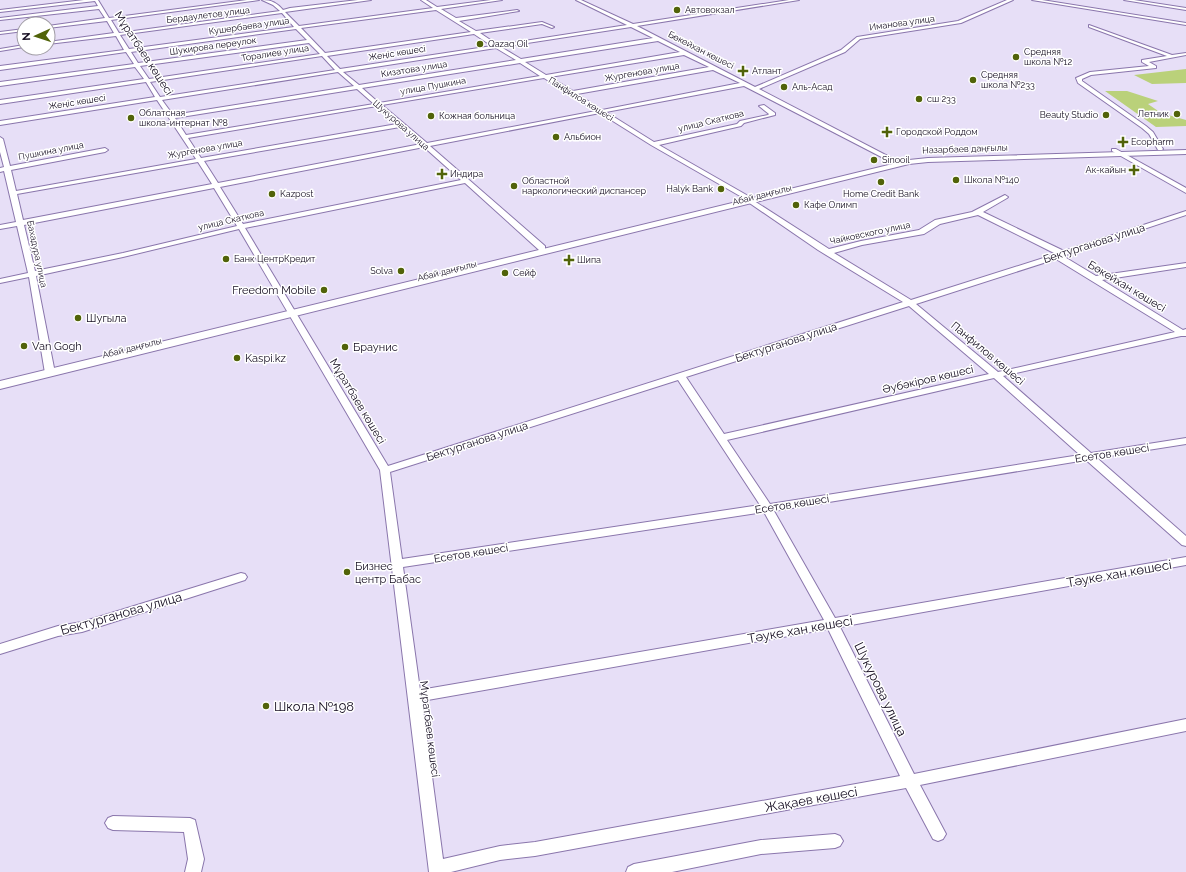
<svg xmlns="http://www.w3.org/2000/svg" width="1186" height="872" font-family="Raleway,sans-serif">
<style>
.green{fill:#bad17a}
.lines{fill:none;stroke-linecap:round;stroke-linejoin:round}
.minor-casing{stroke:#8a76ac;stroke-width:2}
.major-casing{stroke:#8a76ac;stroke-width:2}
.minor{fill:#fff;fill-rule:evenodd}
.major{fill:#fff;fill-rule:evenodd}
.poi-dot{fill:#516309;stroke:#fff;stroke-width:1.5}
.labels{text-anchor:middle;stroke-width:3;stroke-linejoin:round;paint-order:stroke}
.far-poi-label{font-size:9px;fill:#130b1f;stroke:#fff;text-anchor:start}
.far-street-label{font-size:9px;fill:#130b1f;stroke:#fff}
.street-label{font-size:11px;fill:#130b1f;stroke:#fff}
.poi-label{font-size:11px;fill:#130b1f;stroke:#fff;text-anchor:start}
.near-street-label{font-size:13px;fill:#130b1f;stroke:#fff}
.near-poi-label{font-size:13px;fill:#130b1f;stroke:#fff;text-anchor:start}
</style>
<rect width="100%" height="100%" fill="#e7dff7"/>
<path class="green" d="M1186,69V83L1152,84L1134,75Z
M1105,91H1127L1158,101L1148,104L1161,113L1186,120V126L1156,127Z"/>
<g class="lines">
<defs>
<path id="minor" d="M84,0H98L109,18L247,0H259L111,20L119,33L280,11L273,5L262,0C272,0 277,3 283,10L290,8L358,0H371L285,12L299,26L433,8L421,0H426L437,7L491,0H502L441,9L456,18L517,10L519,11L459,21L476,31L542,22L554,27L552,28L542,24L480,33L498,45L627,25L576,0H581L633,24L789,0H799L637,26L755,87L841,50L857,37L958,21L1007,0H1013L961,23L860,39L845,52L759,89L901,163V165H897L744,86L606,112L654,142L737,124L740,121L768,115L769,114L759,106L764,105L775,113V115L744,123L741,126L659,145L750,197L751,199L829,249L861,241L919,230L935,220L972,212L1005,195L1008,197L1007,198L983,212L1064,251L1186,211V215L1063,256L1096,276L1186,263V267L1102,280L1183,330L1186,329V336H1181L1003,376L1091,453L1186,438V444L1097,458L1186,536V546L1182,545L1086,460L774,511L835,618L1186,557V565L840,627L914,774L1186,719V731L920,785L946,834L943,839L938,841L933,839L906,788L535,856L500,860L451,872H429L380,470L239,229L123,257L36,276L55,373L50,376L45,373L29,277L0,283V279L28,273L17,226L0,229V225L16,222L4,171L0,172V168L4,167L0,152V137L3,139L10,166L105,148L108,150L105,152L11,170L16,191L196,159L157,100L0,125V121L155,97L146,82L0,104V100L144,79L135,67L0,86V82L134,64L126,52L0,70V66L124,50L116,36L48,44V42L114,33L107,21L48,28V26L105,18L99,9L0,20V18L98,6L95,1L0,12V10ZM436,10L471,32L325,53L301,28ZM282,13L294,27L129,49L120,35ZM631,27L653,38L521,59L501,47ZM296,29L307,40L138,63L131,52ZM474,34L492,46L340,69L327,56ZM658,41L680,52L546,75L525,62ZM309,43L320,54L149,79L140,66ZM496,48L516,60L359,85L343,72ZM684,55L709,67L573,91L550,77ZM322,56L335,70L160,97L150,82ZM520,63L540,76L379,103L362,88ZM713,70L740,83L602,110L577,94ZM338,72L354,86L173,115L162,100ZM544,78L596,111L427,143L382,105ZM357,89L374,104L186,135L175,118ZM377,106L397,124L201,158L188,138ZM600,113L651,145L747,200L748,202L818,250L903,302L388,466L245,228L465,183L539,250H545V246L430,146ZM400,127L421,144L218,183L204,161ZM424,147L461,180L243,224L220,187ZM198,162L212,184L23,220L17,194ZM214,188L237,226L123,253L35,271L24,225ZM978,215L1056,254L911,300L834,253L862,245L924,234L940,224ZM1056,259L1175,332L998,372L916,304ZM909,306L989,374L724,434L686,377ZM994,378L1080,455L770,504L727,440ZM678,380L760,505L402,559L390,472ZM764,512L824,620L420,690L403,567ZM828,629L900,776L535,842L500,846L443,859L422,701Z
M1032,0H1042L1186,23V25Z
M1124,0H1134L1186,8V10Z
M1089,25L1172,55L1186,53V55L1149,62L1156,66V68L1091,75L1082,79V81L1146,126L1153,132L1163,149L1162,150H1158L1149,134L1142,128L1078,83L1076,78L1090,72L1149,66L1142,62V60L1167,56L1089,27Z
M24,29V31L0,34V32Z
M24,45V47L0,51V49Z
M1112,149H1116L1186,188V193L1112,151Z
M241,573L245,574L247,577L245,580L82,632L58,636L0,654V644L58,626L82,622Z
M113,816L190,818L195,820L204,859L201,872H185L188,859L184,832L113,830L108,828L105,823L108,818Z
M835,834L840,836L843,841L840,846L835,848L761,854L672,872H626L628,867L634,864L761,840Z"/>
<path id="major" d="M1186,150V154L928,162L909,164L0,389V381L909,160L928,158Z"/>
</defs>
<use href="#minor" class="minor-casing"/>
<use href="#major" class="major-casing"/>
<use href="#minor" class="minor"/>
<use href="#major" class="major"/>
</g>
<g class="poi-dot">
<circle cx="677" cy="10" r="4"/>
<circle cx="480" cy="44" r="4"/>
<circle cx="1016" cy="57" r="4"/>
<path d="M741 65h4v4h4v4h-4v4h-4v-4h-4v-4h4z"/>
<circle cx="973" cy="80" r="4"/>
<circle cx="784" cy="87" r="4"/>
<circle cx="919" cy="99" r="4"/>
<circle cx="1177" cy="114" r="4"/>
<circle cx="1106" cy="115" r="4"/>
<circle cx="431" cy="116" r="4"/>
<circle cx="131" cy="118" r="4"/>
<path d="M885 126h4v4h4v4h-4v4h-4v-4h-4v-4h4z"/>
<circle cx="556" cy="137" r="4"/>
<path d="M1121 136h4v4h4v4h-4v4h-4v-4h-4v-4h4z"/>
<circle cx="874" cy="160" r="4"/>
<path d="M1132 164h4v4h4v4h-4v4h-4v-4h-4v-4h4z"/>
<path d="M440 168h4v4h4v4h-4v4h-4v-4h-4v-4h4z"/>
<circle cx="956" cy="180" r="4"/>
<circle cx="881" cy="182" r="4"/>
<circle cx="514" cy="186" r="4"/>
<circle cx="721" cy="189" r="4"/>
<circle cx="272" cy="194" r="4"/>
<circle cx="796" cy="205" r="4"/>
<circle cx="226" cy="259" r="4"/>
<path d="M567 254h4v4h4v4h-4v4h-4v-4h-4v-4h4z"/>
<circle cx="401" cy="271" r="4"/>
<circle cx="505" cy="273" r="4"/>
<circle cx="324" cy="290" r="4"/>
<circle cx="78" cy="318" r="4"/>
<circle cx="24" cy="346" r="4"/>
<circle cx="345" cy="347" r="4"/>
<circle cx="237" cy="358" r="4"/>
<circle cx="347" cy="572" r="4"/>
<circle cx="266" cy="706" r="4"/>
</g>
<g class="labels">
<g class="far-poi-label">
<text x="685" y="13">Автовокзал</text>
<text x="488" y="47">Qazaq Oil</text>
<text x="1024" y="55">Средняя<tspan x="1024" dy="10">школа №12</tspan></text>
<text x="752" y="74">Атлант</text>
<text x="981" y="78">Средняя<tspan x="981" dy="10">школа №233</tspan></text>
<text x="792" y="90">Аль-Асад</text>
<text x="927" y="102">сш 233</text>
<text x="139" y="116">Облатсная<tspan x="139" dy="10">школа-интернат №8</tspan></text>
<text x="1169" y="117" text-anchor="end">Летник</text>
<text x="1098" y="118" text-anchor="end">Beauty Studio</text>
<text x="439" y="119">Кожная больница</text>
<text x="896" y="135">Городской Роддом</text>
<text x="564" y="140">Альбион</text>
<text x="1131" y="145">Ecopharm</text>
<text x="882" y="163">Sinooil</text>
<text x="1126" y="173" text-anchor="end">Ак-кайын</text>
<text x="450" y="177">Индира</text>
<text x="964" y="183">Школа №140</text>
<text x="522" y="184">Областной<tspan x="522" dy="10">наркологический диспансер</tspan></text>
<text x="713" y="192" text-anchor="end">Halyk Bank</text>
<text x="280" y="197">Kazpost</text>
<text x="881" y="197" text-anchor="middle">Home Credit Bank</text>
<text x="804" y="208">Кафе Олимп</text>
<text x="234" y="262">Банк ЦентрКредит</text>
<text x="577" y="263">Шипа</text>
<text x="393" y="274" text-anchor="end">Solva</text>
<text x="513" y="276">Сейф</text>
</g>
<g class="far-street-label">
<text transform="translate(208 15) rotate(-7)" y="3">Бердаулетов улица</text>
<text transform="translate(902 23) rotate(-8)" y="3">Иманова улица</text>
<text transform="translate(249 26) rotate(-8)" y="3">Кушербаева улица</text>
<text transform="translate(213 46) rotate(-8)" y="3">Шукирова переулок</text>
<text transform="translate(701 50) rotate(27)" y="3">Бөкейхан көшесі</text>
<text transform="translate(275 53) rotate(-9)" y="3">Торалиев улица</text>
<text transform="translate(397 53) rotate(-9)" y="3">Жеңіс көшесі</text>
<text transform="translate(414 69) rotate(-9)" y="3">Кизатова улица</text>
<text transform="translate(642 72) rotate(-10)" y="3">Жургенова улица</text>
<text transform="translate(433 86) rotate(-10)" y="3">улица Пушкина</text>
<text transform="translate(581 99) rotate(32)" y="3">Панфилов көшесі</text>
<text transform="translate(77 102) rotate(-9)" y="3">Жеңіс көшесі</text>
<text transform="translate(711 121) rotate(-14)" y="3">улица Скаткова</text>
<text transform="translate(401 125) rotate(41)" y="3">Шукурова улица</text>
<text transform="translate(205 149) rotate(-10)" y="3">Жургенова улица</text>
<text transform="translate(965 149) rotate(-2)" y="3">Назарбаев даңғылы</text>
<text transform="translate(51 151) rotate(-11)" y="3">Пушкина улица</text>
<text transform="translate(762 195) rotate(-14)" y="3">Абай даңғылы</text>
<text transform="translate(231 220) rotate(-13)" y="3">улица Скаткова</text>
<text transform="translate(870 233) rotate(-12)" y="3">Чайковского улица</text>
<text transform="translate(37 254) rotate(78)" y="3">Бахадура улица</text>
<text transform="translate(447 271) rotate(-14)" y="3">Абай даңғылы</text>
<text transform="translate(132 348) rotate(-14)" y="3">Абай даңғылы</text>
</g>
<g class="street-label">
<text transform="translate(144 53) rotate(57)" y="4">Мұратбаев көшесі</text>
<text transform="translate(1094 243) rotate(-18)" y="4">Бектурганова улица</text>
<text transform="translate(1127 286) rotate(31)" y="4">Бөкейхан көшесі</text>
<text transform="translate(786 342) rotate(-18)" y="4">Бектурганова улица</text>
<text transform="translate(988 353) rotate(40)" y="4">Панфилов көшесі</text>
<text transform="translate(928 379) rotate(-13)" y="4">Әубәкіров көшесі</text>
<text transform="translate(358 401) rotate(59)" y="4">Мұратбаев көшесі</text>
<text transform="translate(477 441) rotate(-18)" y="4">Бектурганова улица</text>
<text transform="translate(1112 453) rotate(-9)" y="4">Есетов көшесі</text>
<text transform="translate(792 504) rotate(-9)" y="4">Есетов көшесі</text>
<text transform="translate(471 553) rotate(-9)" y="4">Есетов көшесі</text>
<text transform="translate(430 729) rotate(83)" y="4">Мұратбаев көшесі</text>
</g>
<g class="poi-label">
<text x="316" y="294" text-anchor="end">Freedom Mobile</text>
<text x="86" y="322">Шугыла</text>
<text x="32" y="350">Van Gogh</text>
<text x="353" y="351">Браунис</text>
<text x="245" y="362">Kaspi.kz</text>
<text x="355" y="570">Бизнес<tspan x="355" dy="13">центр Бабас</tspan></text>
</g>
<g class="near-street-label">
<text transform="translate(1119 573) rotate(-10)" y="5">Тәуке хан көшесі</text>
<text transform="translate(121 613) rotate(-16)" y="5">Бектурганова улица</text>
<text transform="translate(800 629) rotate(-10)" y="5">Тәуке хан көшесі</text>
<text transform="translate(881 689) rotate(64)" y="5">Шукурова улица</text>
<text transform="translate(811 799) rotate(-10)" y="5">Жақаев көшесі</text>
</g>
<g class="near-poi-label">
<text x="274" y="711">Школа №198</text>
</g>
</g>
<g transform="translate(36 36) rotate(267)"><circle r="19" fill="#ffffff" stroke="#a19da5"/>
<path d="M0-3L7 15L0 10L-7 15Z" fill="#516309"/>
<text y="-6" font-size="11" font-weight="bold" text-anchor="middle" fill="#130b1f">N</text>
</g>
</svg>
